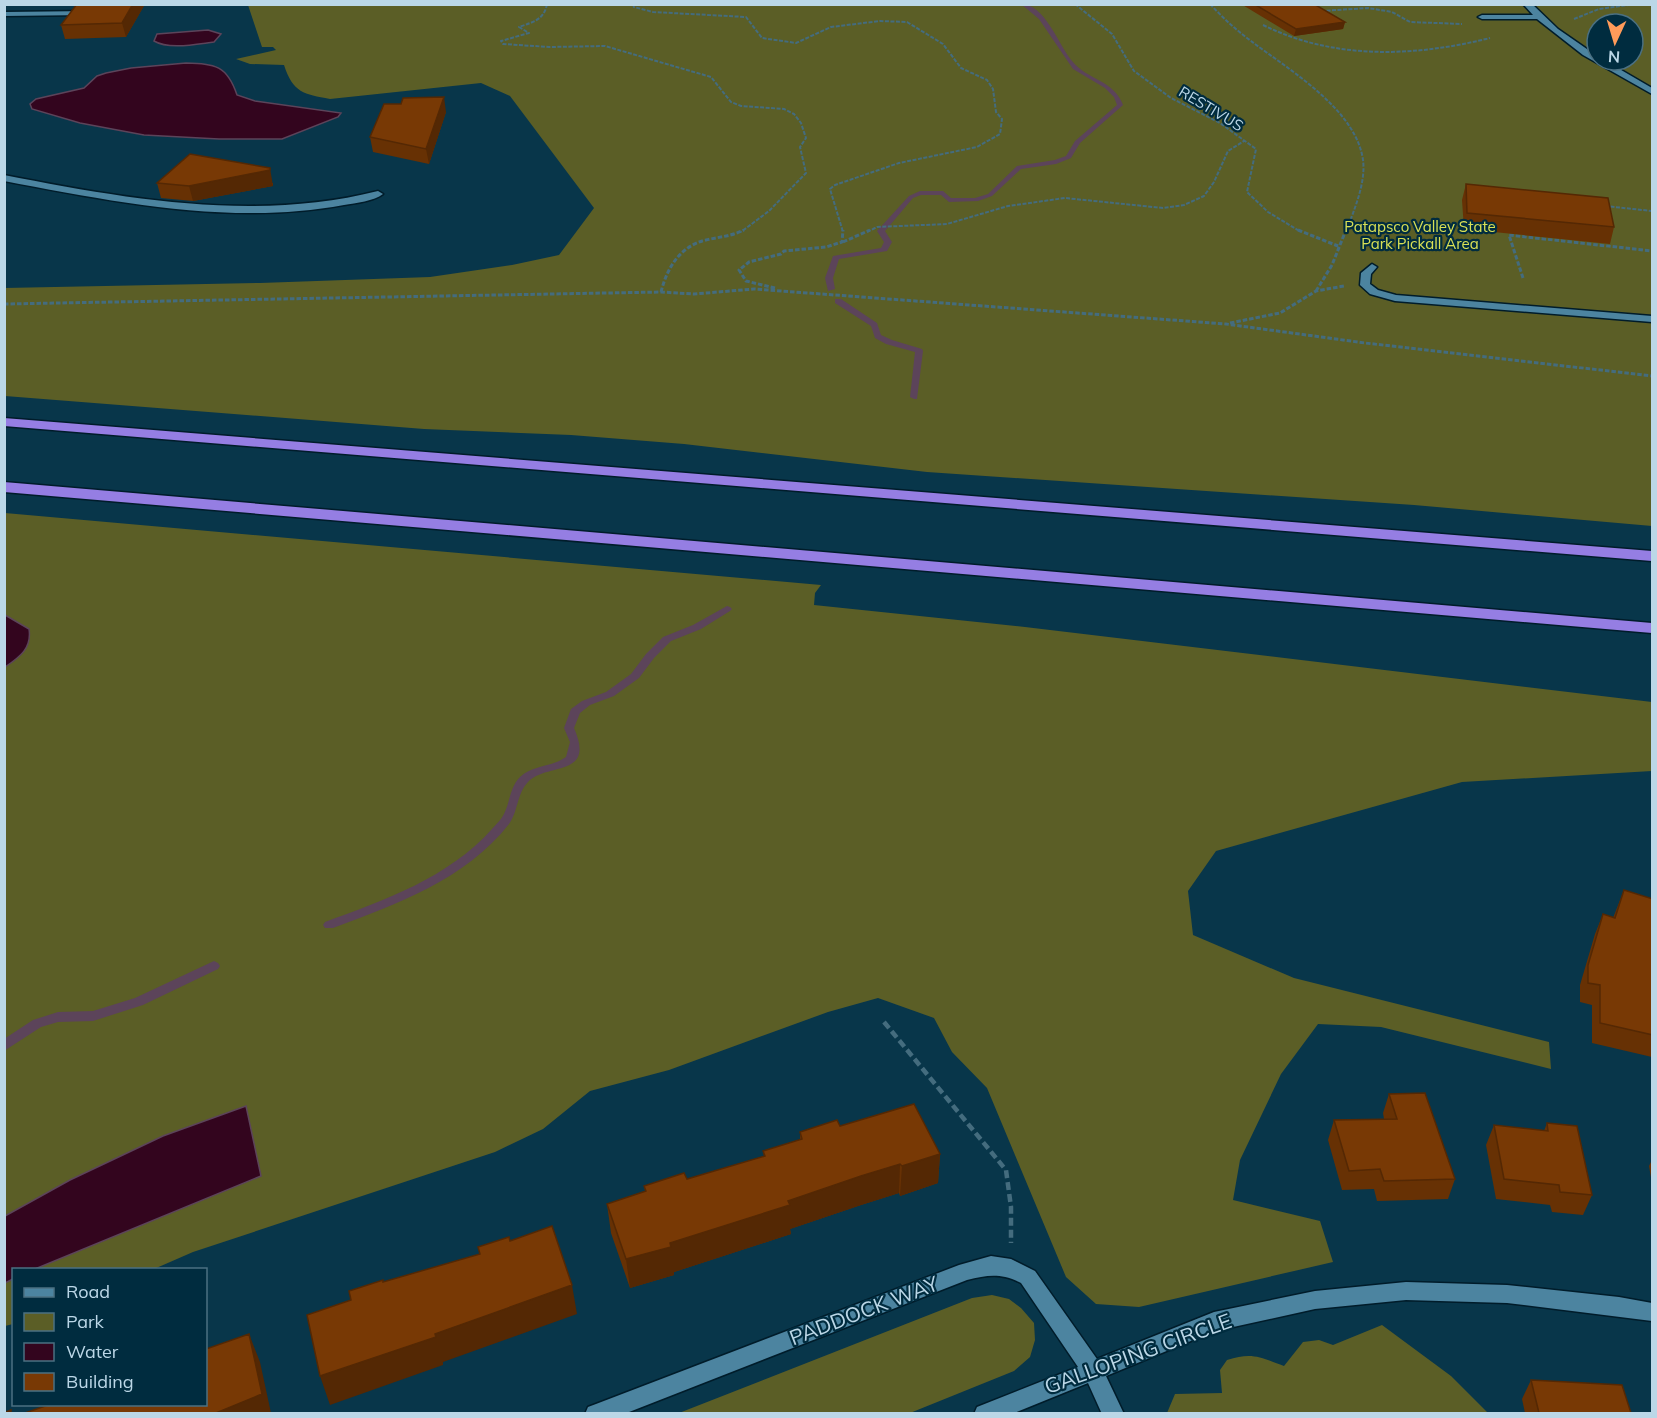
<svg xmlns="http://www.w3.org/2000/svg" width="1657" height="1418" font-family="Mulish,sans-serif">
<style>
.green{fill:#5b5e26;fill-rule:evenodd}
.water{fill:#33051e;stroke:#5c445a;stroke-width:1.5}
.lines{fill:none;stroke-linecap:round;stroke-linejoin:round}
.stream{fill:#5c445a;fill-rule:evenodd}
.lane-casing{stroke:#001c2a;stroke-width:3}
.street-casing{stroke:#001c2a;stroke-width:3}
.highway-casing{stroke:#001c2a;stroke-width:3}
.path-far2{stroke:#446c7e;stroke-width:2;stroke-dasharray:4 1.5;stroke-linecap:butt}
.path-far1{stroke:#446c7e;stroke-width:3;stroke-dasharray:4.5 2;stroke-linecap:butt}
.path{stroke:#446c7e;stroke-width:4.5;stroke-dasharray:8 4;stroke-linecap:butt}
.lane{fill:#4c84a0;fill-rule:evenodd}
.street{fill:#4c84a0;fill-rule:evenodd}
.highway{fill:#957ee3;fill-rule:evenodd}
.wall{fill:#673104}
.shaded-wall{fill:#542804}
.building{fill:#783905;stroke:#542804;stroke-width:1.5}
.labels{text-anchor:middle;stroke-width:4.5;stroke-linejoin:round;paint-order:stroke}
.far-street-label{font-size:15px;fill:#bbd7e7;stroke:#002c3f}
.far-park-label{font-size:15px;fill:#d9e155;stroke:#002c3f}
.near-street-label{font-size:21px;fill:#bbd7e7;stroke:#002c3f}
</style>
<rect width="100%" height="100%" fill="#08364a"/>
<path class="green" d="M248,5H1652V526L1414,505L927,472L684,444L571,435L424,429L5,396L4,288L260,283L430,277L512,265L559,255L594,208L510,96L481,83L330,99C304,94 293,93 284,65L250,64L236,59L276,50L273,47H262ZM1597,24H1633V60H1597Z
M5,513L821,585L815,593L814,605L1025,627L1652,702V771L1462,782L1216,851L1188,891L1193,935L1294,978L1549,1042L1551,1069L1381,1027L1318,1024L1281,1074L1240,1160L1233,1200L1320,1221L1333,1262L1139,1307L1096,1304L1066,1277L987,1088L952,1052L934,1018L878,998L828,1012L669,1070L590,1091L543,1129L495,1152L193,1252L154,1269L14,1270L13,1324L5,1326Z
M992,1295L1009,1299L1021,1308L1034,1323L1035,1340L1030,1357L1014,1371L910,1413H679L972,1298Z
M1382,1325L1451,1376L1488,1413H1167L1175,1394L1222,1393L1220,1370L1227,1360C1252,1352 1260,1357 1284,1366L1303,1342L1319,1340L1333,1345Z"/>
<path class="water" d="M208,30L221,34L214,42C197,44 169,50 154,41L157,34Z
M186,63C215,64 227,65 237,95L255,101L341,113L338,117L282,139H219L144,135L80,123L32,109L30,104L36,99L84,88L97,76L106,73L131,68Z
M5,615L29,629C32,648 20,657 5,667Z
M246,1106L261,1176L35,1269L14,1270L13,1279L5,1283V1216L70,1180L163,1136Z"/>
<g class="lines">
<path class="stream" d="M1021,4C1045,4 1058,44 1072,61C1087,80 1114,80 1123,105L1080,143L1071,158L1056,164L1021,169L992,196L978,201L949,202L941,195H921L913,198L885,231L892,242L887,251L839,259L833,278L835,289L828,291L825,278L833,256L881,248L884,242L877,231L909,196L920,191H943L951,198H975L988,194L1017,166L1055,160L1066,156L1075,141L1117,105L1114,97L1105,88L1073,69L1039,19Z
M835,299H841L877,323L881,335L892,340L922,349L923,351L917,399H914L910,397L915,352L886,344L875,338L871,326L835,303Z
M727,606L730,607L732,609L730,611L701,629L671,641L654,658L639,678L614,696L590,705L580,713L574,728C596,778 547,762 528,782C517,793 518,812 509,824C465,880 397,904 333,928H325L323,925L325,922C385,900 448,878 492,829C496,824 501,820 504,814C510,802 510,787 520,777C533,765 552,767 566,757L570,742L564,728L571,709L582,701L606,692L631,674L646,654L663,637L693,625Z
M214,961L218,963L220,966L218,969L143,1005L93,1021L58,1022L41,1027L4,1051V1039L33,1020L58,1012L93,1011L135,998Z"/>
<defs>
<path id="lane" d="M1523,4H1532L1558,29L1597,56V60H1604L1652,88V94L1583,55L1537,19H1482L1478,17L1482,15H1533Z
M1372,264L1377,267L1371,274L1370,284L1378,290L1396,295L1652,316V322L1395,301L1370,294L1360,285L1361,273Z"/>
<path id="street" d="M91,11V15H88L4,16V12Z
M4,175C127,199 255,222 378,191L383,194C374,201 356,203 344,205C232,226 115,202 4,181Z
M991,1256L1011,1259L1035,1271L1097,1359L1214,1312L1315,1291L1406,1282L1507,1285L1619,1297L1652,1303V1321L1507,1303L1406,1300L1315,1309L1215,1331L1106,1376L1124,1414H1102L1088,1383L1012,1414H974L977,1407L1078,1367L1021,1283C1001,1273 988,1275 967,1280L624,1414H585L588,1407L596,1404L959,1265Z"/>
<path id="highway" d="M4,418L1652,551V561L4,426Z
M4,482L1652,623V633L4,492Z"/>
</defs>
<use href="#lane" class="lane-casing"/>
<use href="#street" class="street-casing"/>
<use href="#highway" class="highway-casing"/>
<path class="path-far2" d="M547,4C544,20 533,22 519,27L529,33L501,41L503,44L549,47L605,46L711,77L731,102L741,106L784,109L794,114L801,123L806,138L800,147L806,173L769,211L741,232
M633,4L634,7L653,12L746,17L762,38L796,43L831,27L880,21L907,22L943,44L961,68L987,80L993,89L996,112L1002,119L1000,134L977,147L899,163L835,185L830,189L843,232
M1075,4L1112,34L1134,71L1171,98L1220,123L1256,149L1247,192L1268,212L1301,232
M1210,4C1223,18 1236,30 1251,41C1289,70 1356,109 1363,160C1366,183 1354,210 1346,232
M1321,11L1368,8L1392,12L1410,22L1462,24
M1574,19L1599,9L1635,4
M1263,25C1334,60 1414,57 1490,38
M1605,206L1652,211
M867,232L877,227L947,224L1008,206L1065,198L1163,208L1184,205L1204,196L1214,182L1228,151L1244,141"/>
<path class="path-far1" d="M1298,230L1338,246
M843,242L870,230
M1523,278L1509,235L1652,251
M775,288L746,281L739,270L749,262L781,254L784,251L826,247L842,242L843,230
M1316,291L1332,265L1346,230
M661,292C667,268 680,246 706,240C719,237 732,236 744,230
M4,304L661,292L694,294L754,289L1226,324L1365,343L1652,376
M1230,323L1280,313L1316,291L1344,286"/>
<path class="path" d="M884,1022L1006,1170L1011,1207V1243"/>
<use href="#lane" class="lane"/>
<use href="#street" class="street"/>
<use href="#highway" class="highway"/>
</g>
<path class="wall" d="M145,4L126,37L65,39L61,25Z
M1241,4H1314L1345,22L1343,29L1294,36Z
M401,104L446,112L429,164L373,152L370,137Z
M157,183H273V186L193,201L161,198Z
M1466,184L1614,227L1610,244L1464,229L1462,200Z
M1624,890L1653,899L1652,1057L1592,1043V1005L1580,1002V985L1595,934L1603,914L1613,918Z
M1389,1094L1455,1179L1448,1199L1377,1201L1374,1189L1342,1190L1328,1140L1334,1120L1384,1119L1383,1113Z
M1547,1123L1592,1195L1583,1215L1552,1212L1550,1205L1496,1199L1486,1145L1494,1125L1544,1131Z
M840,1126L940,1154L938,1183L900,1196L899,1193L861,1205L790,1229L791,1234L674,1272V1275L630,1288L611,1233L607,1204L645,1191L644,1186L687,1179L764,1156L763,1151L800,1140V1132Z
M1653,1158V1189L1649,1166Z
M1531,1380L1631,1413H1525L1522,1399Z"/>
<path class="shaded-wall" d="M133,4H145L126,37L122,23Z
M1345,22L1343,29L1294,36L1296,29Z
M444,97L446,112L429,164L426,149Z
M270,168L273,186L193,201L189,186Z
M940,1154L938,1183L900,1196L902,1166Z
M900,1164L899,1193L861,1205L790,1229L791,1234L674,1272V1275L630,1288L626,1259L788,1201L861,1176Z
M572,1285L577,1314L443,1362V1365L330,1405L320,1376L435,1334Z
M249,1334L260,1362L271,1413H216Z"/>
<path class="building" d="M77,4H133L122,23L61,25Z
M1254,4H1314L1345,22L1296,29Z
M444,97L426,149L370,137L384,104H401L403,98Z
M190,154L270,168V170L189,186L157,183Z
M1466,184L1608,198L1614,227L1467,213Z
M1624,890L1653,899V1035L1600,1023V985L1588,983V965L1603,914L1615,918Z
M1425,1093L1455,1179L1384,1181L1380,1169L1349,1171L1334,1120L1397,1119L1389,1094Z
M914,1104L940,1154L902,1166L900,1164L861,1176L788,1201L790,1205L670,1243L671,1247L626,1259L607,1204L646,1191L644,1186L684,1173L687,1179L765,1156L763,1151L802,1139L800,1132L837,1120L840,1126Z
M1547,1123L1577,1126L1592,1195L1560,1192L1559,1185L1504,1179L1494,1125L1548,1131Z
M552,1226L572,1285L435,1334L436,1337L320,1376L307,1315L351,1300L349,1291L383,1280V1282L480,1254L478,1247L509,1237L510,1241Z
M249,1334L262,1394L216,1413H25L51,1404H206V1349Z
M1531,1380L1622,1385L1631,1413H1539Z
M11,1410V1413H4Z"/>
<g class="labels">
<g class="far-street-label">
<text transform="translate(1211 109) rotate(31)" y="5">RESTIVUS</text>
</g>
<g class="far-park-label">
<text x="1420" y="232">Patapsco Valley State<tspan x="1420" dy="17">Park Pickall Area</tspan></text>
</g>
<g class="near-street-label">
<text transform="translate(864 1311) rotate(-21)" y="7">PADDOCK WAY</text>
<text transform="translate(1138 1354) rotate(-20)" y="7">GALLOPING CIRCLE</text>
</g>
</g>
<rect width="1657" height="1418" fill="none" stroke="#bbd7e7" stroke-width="12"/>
<rect x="12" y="1268" width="195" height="138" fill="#002c3f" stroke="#4b7082" stroke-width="1.5"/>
<rect x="24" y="1288" width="30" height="9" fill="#4c84a0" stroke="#4b7082" stroke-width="1.5"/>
<text x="66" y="1298" font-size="18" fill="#bbd7e7">Road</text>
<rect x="24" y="1313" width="30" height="18" fill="#5b5e26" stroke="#4b7082" stroke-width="1.5"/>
<text x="66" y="1328" font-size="18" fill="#bbd7e7">Park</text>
<rect x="24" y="1343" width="30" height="18" fill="#33051e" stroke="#4b7082" stroke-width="1.5"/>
<text x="66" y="1358" font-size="18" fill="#bbd7e7">Water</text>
<rect x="24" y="1373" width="30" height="18" fill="#783905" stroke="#4b7082" stroke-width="1.5"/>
<text x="66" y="1388" font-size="18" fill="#bbd7e7">Building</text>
<g transform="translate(1615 42) rotate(184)"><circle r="28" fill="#002c3f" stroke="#4b7082" stroke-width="1.5"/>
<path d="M0-4.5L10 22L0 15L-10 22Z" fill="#ff9b5a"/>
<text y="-9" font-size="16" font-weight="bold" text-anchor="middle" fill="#bbd7e7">N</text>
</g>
</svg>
